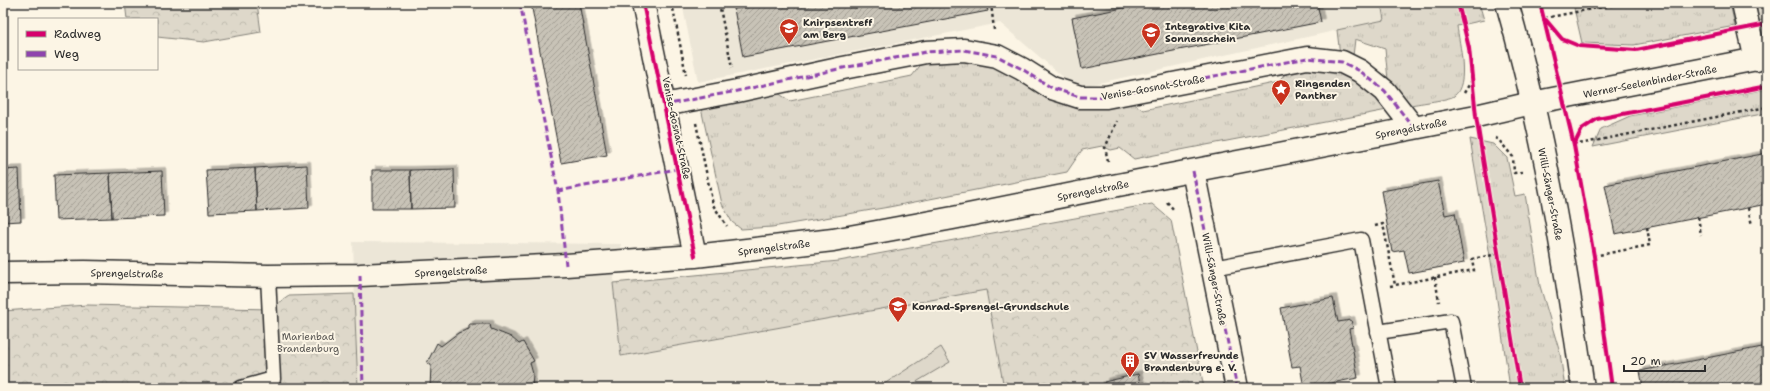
<svg xmlns="http://www.w3.org/2000/svg" width="1770" height="391" font-family="'Shantell Sans',sans-serif">
<style>
.built{fill:#ece6d7}
.grass{fill:url(#grass-tufts);stroke:#84827a}
.forest{fill:url(#forest-crowns);stroke:#84827a}
.garden{fill:#ded8ca;stroke:#84827a}
.building{fill:url(#building-hatch);stroke:#2b2b2b;filter:url(#shadow)}
.lines{fill:none;stroke-linecap:round;stroke-linejoin:round}
.service-casing{stroke:#2b2b2b;stroke-width:17}
.minor-casing{stroke:#2b2b2b;stroke-width:25}
.secondary-casing{stroke:#2b2b2b;stroke-width:25}
.path{stroke:#2b2b2b;stroke-width:2.5;stroke-dasharray:3 3;stroke-linecap:butt}
.service{stroke:#fcf5e5;stroke-width:14}
.minor{stroke:#fcf5e5;stroke-width:22}
.secondary{stroke:#fcf5e5;stroke-width:22}
.quiet{stroke:#8e44ad;stroke-width:3;stroke-dasharray:6 3;stroke-linecap:butt}
.cycleway-casing{stroke:#fcf5e5;stroke-width:6}
.cycleway{stroke:#d6006c;stroke-width:4}
.labels{text-anchor:middle;stroke-width:4;stroke-linejoin:round;paint-order:stroke}
.poi-label{font-size:10px;font-weight:bold;fill:#2b2b2b;stroke:#fcf5e5;text-anchor:start}
.street-label{font-size:10px;fill:#2b2b2b;stroke:#fcf5e5}
.park-label{font-size:10px;fill:#585653;stroke:#fcf5e5}
</style>
<defs>
<pattern id="grass-tufts" width="24" height="20" patternUnits="userSpaceOnUse"><rect width="24" height="20" fill="#ded8ca"/><path d="M3 7l-1-3M5 7V3M7 7l1-3M15 17l-1-3M17 17v-4M19 17l1-3" fill="none" stroke="#bfbaae"/></pattern>
<pattern id="forest-crowns" width="20" height="18" patternUnits="userSpaceOnUse"><rect width="20" height="18" fill="#ded8ca"/><path d="M2 6a3 3 0 1 1 6 0M12 15a3 3 0 1 1 6 0" fill="none" stroke="#bfbaae"/></pattern>
<pattern id="building-hatch" width="6" height="6" patternUnits="userSpaceOnUse"><rect width="6" height="6" fill="#c8c3b7"/><path d="M-1 1l2-2M0 6l6-6M5 7l2-2" fill="none" stroke="#a39f95"/></pattern>
<filter id="shadow"><feDropShadow dx="3.5" dy="-3.5" stdDeviation="0" flood-color="#0004"/></filter>
</defs>
<rect width="100%" height="100%" fill="#fcf5e5"/>
<filter id="ink" filterUnits="userSpaceOnUse"><feTurbulence type="fractalNoise" baseFrequency=".025" numOctaves="2"/><feDisplacementMap in="SourceGraphic" scale="8" xChannelSelector="R" yChannelSelector="G"/><feConvolveMatrix kernelMatrix="1 2 1 2 8 2 1 2 1" color-interpolation-filters="sRGB"/></filter>
<g filter="url(#ink)">
<path class="built" d="M682,3H1381L1384,20L1076,88L1000,23L698,82Z
M353,242L621,244L613,283L621,356L986,290L1004,388H358Z"/>
<path class="grass" d="M1381,3H1479L1484,20L1457,26C1459,43 1470,84 1454,96C1448,100 1420,103 1411,105L1388,80L1385,49L1355,39L1353,56L1340,55L1337,30L1384,20Z
M1596,3H1730L1735,26L1634,45L1582,43L1574,8Z
M1756,3H1767V19L1759,21Z
M978,59L1131,101L1143,110L1279,82L1288,70L1304,66L1339,69L1379,94L1387,110L1134,159L1120,148L1111,150L1102,146L1082,150L1067,172L889,207L772,227L741,229L732,222L722,204L701,108L775,91L790,101L912,76L923,62Z
M1767,89V113L1593,147L1601,129L1630,116Z
M1470,139L1493,144L1507,158L1515,196L1525,194L1540,286L1560,353L1565,388H1510L1493,273Z"/>
<path class="forest" d="M125,3H257L261,32L204,42L157,37V19H127Z
M1152,204L1171,220L1204,388H1004L986,290L621,356L613,283L839,261Z
M354,294L358,388H3V311L87,305L270,309L289,296Z"/>
<path class="garden" d="M941,347L950,362L913,384V388H878Z"/>
<path class="building" d="M531,3H579L607,155L561,163Z
M766,3H986L988,11L743,57L734,9Z
M1129,3H1146V4L1130,7Z
M1149,3H1317L1321,22L1082,69L1072,18Z
M1767,153V204L1615,234L1605,185Z
M307,165L309,208L257,211L255,168Z
M255,168L257,211L209,213L206,170Z
M19,169L21,221L3,222V170Z
M454,169L455,208L411,209L410,170Z
M372,170H410L411,209H372Z
M162,171L164,216L112,218L110,173Z
M110,173L112,218L56,220L54,175Z
M1438,181L1445,215L1455,213L1464,263L1409,273L1404,250L1392,252L1381,191Z
M1333,298L1338,322L1351,320L1353,328L1349,329L1358,378L1304,388L1300,366L1292,367L1281,308Z
M469,324H490L491,329L511,337L519,344L523,342L534,361L530,363L533,374L532,388H430L431,365L427,363L437,343L441,346L458,333L469,329Z
M1767,346V388H1643L1640,371Z
M1138,374L1141,388H1105L1104,382Z"/>
<g class="lines">
<defs>
<path id="service" d="M1213,268L1361,240L1389,388
M1378,332L1451,321L1464,388
M241,388L273,379L268,276"/>
<path id="minor" d="M643,3L695,256
M1743,3L1756,60
M664,105L737,91L843,68L926,52L964,50L997,56L1022,69L1052,88L1080,97H1106L1307,58L1342,62L1360,71L1385,91L1413,127
M1193,171L1237,388
M3,273L85,272L268,276L360,275L566,265L695,256L833,240L953,218L1113,186L1476,116L1532,103L1767,57"/>
<path id="secondary" d="M1507,3C1543,129 1565,259 1583,388"/>
</defs>
<use href="#service" class="service-casing"/>
<use href="#minor" class="minor-casing"/>
<use href="#secondary" class="secondary-casing"/>
<path class="path" d="M672,3L686,75
M719,3L732,68
M991,3L994,30
M1545,18L1623,3
M1464,93L1472,80
M696,123L713,205L727,226
M1495,138L1498,139L1513,157L1514,173L1522,172
M1574,145L1767,107
M1108,161L1105,148L1117,121
M1167,202L1174,210
M1748,208L1752,225
M1698,217L1701,235
M1375,226L1383,224L1395,285
M1594,256L1650,245L1647,227
M1435,277L1439,302
M1390,286L1474,270L1472,259L1498,254"/>
<use href="#service" class="service"/>
<use href="#minor" class="minor"/>
<use href="#secondary" class="secondary"/>
<path class="quiet" d="M520,3L558,191L566,265
M664,105L737,91L843,68L926,52L964,50L997,56L1022,69L1052,88L1080,97H1106L1307,58L1342,62L1360,71L1385,91L1413,127
M1193,171L1237,388
M558,191L677,169
M360,275L363,388"/>
<defs>
<path id="cycleway" d="M643,3L695,256
M1458,3L1469,48L1476,116L1520,388
M1540,3L1574,145L1594,256L1612,388
M1546,20L1562,39L1579,46L1636,50L1767,24
M1574,145L1582,129L1597,119L1767,86"/>
</defs>
<use href="#cycleway" class="cycleway-casing"/>
<use href="#cycleway" class="cycleway"/>
</g>
</g>
<defs>
<symbol id="school-pin" viewBox="-11 -11 22 30"><path d="M0 17L-7.5 6A9.5 9.5 0 1 1 7.5 6Z" fill="#c8321e" stroke="#fcf5e5"/><path d="M0-5L7-2L0 1L-7-2ZM-4 1L0 2.5L4 1V4Q0 6-4 4Z" fill="#fff"/></symbol>
<symbol id="sight-pin" viewBox="-11 -11 22 30"><path d="M0 17L-7.5 6A9.5 9.5 0 1 1 7.5 6Z" fill="#c8321e" stroke="#fcf5e5"/><path d="M0-6L1.8-2.2L6-1.7L2.9 1.2L3.7 5.4L0 3.3L-3.7 5.4L-2.9 1.2L-6-1.7L-1.8-2.2Z" fill="#fff"/></symbol>
<symbol id="building-pin" viewBox="-11 -11 22 30"><path d="M0 17L-7.5 6A9.5 9.5 0 1 1 7.5 6Z" fill="#c8321e" stroke="#fcf5e5"/><path d="M-4-6H4V6H1V3H-1V6H-4ZM-2.5-4.3h1.7v1.8h-1.7ZM.8-4.3h1.7v1.8H.8ZM-2.5-1h1.7V.8h-1.7ZM.8-1h1.7V.8H.8Z" fill="#fff"/></symbol>
</defs>
<g fill-rule="evenodd">
<use href="#school-pin" x="778" y="17" width="22" height="30"/>
<use href="#school-pin" x="1140" y="21" width="22" height="30"/>
<use href="#sight-pin" x="1270" y="78" width="22" height="30"/>
<use href="#school-pin" x="887" y="295" width="22" height="30"/>
<use href="#building-pin" x="1119" y="350" width="22" height="30"/>
</g>
<g class="labels">
<g class="poi-label">
<text x="803" y="26">Knirpsentreff<tspan x="803" dy="12">am Berg</tspan></text>
<text x="1165" y="30">Integrative Kita<tspan x="1165" dy="12">Sonnenschein</tspan></text>
<text x="1295" y="87">Ringenden<tspan x="1295" dy="12">Panther</tspan></text>
<text x="912" y="310">Konrad-Sprengel-Grundschule</text>
<text x="1144" y="359">SV Wasserfreunde<tspan x="1144" dy="12">Brandenburg e. V.</tspan></text>
</g>
<g class="street-label">
<text transform="translate(1650 81) rotate(-11)" y="4">Werner-Seelenbinder-Straße</text>
<text transform="translate(1153 87) rotate(-10)" y="4">Venise-Gosnat-Straße</text>
<text transform="translate(677 128) rotate(78)" y="4">Venise-Gosnat-Straße</text>
<text transform="translate(1411 128) rotate(-11)" y="4">Sprengelstraße</text>
<text transform="translate(1093 190) rotate(-11)" y="4">Sprengelstraße</text>
<text transform="translate(1551 194) rotate(79)" y="4">Willi-Sänger-Straße</text>
<text transform="translate(774 247) rotate(-7)" y="4">Sprengelstraße</text>
<text transform="translate(451 271) rotate(-3)" y="4">Sprengelstraße</text>
<text transform="translate(127 273) rotate(1)" y="4">Sprengelstraße</text>
<text transform="translate(1215 279) rotate(79)" y="4">Willi-Sänger-Straße</text>
</g>
<g class="park-label">
<text x="308" y="340">Marienbad<tspan x="308" dy="12">Brandenburg</tspan></text>
</g>
</g>
<rect width="1770" height="391" fill="none" stroke="#fcf5e5" stroke-width="16"/>
<rect x="8" y="8" width="1754" height="375" fill="none" stroke="#2b2b2b" stroke-width="1.5" filter="url(#ink)"/>
<rect x="18" y="18" width="140" height="52" fill="#fcf5e5" stroke="#a8a49b"/>
<rect x="26" y="31" width="20" height="6" fill="#d6006c" stroke="#a8a49b"/>
<text x="54" y="38" font-size="12" fill="#2b2b2b">Radweg</text>
<rect x="26" y="51" width="20" height="6" fill="#8e44ad" stroke="#a8a49b"/>
<text x="54" y="58" font-size="12" fill="#2b2b2b">Weg</text>
<path d="M1624 365v6h81v-6" fill="none" stroke="#2b2b2b" stroke-width="2"/>
<text x="1630" y="365" font-size="12" fill="#2b2b2b" stroke="#fcf5e5" stroke-width="3" paint-order="stroke">20 m</text>
</svg>
